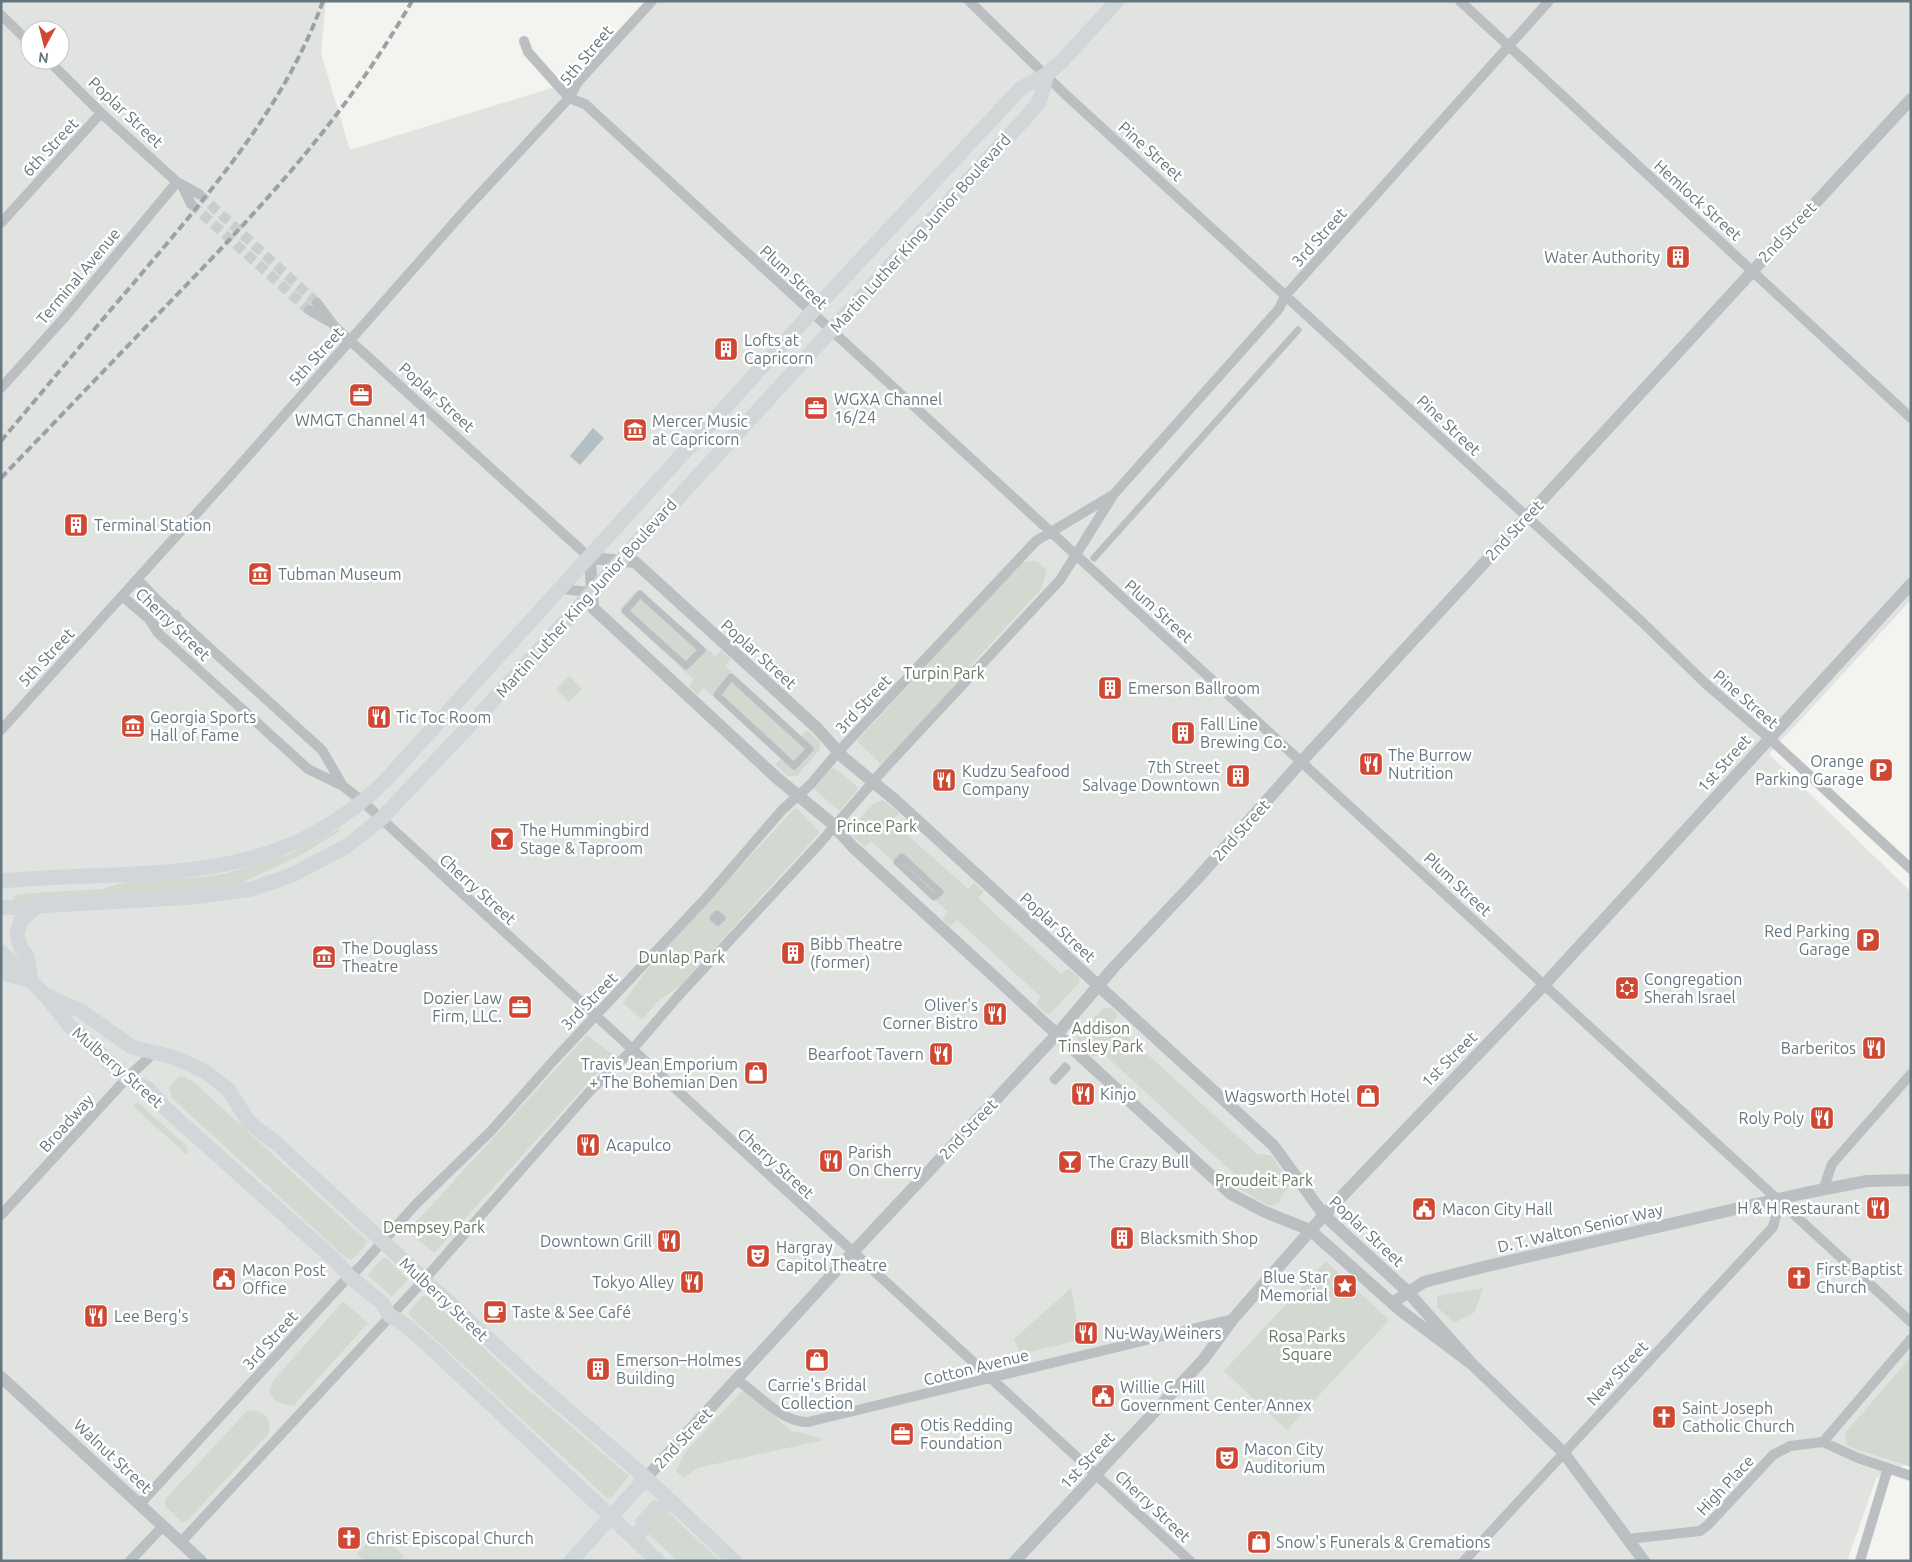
<svg xmlns="http://www.w3.org/2000/svg" width="1912" height="1562" font-family="Ubuntu,sans-serif">
<style>
.built{fill:#e1e3e0;fill-rule:evenodd}
.green{fill:#d3d8d0}
.water{fill:#b3bfc2}
.lines{fill:none;stroke-linecap:round;stroke-linejoin:round}
.minor-tunnel{stroke:#c9cece;stroke-width:10;stroke-dasharray:10 5;stroke-linecap:butt}
.pedestrian{stroke:#bbbfc2;stroke-width:7}
.minor{stroke:#bbbfc2;stroke-width:10}
.tertiary{stroke:#bbbfc2;stroke-width:12}
.primary{stroke:#d1d6d9;stroke-width:15}
.rail{stroke:#9ba2a6;stroke-width:4;stroke-dasharray:8 4;stroke-linecap:butt}
.labels{text-anchor:middle;stroke-width:5;stroke-linejoin:round;paint-order:stroke}
.street-label{font-size:16px;fill:#66767e;stroke:#fff}
.poi-label{font-size:16px;fill:#66767e;stroke:#fff;text-anchor:start}
.park-label{font-size:16px;fill:#697664;stroke:#fff}
</style>
<rect width="100%" height="100%" fill="#f3f3f0"/>
<path class="built" d="M1,1H326L321,53L350,150L581,79L652,1H1911V600L1769,754L1911,892V1462L1876,1479L1847,1561H1ZM30,30H60V60H30Z"/>
<path class="green" d="M1031,561L1038,562L1047,570L1041,589L974,662L965,678L881,764L857,741L1021,563Z
M640,590L715,656L721,650L731,659L725,666L801,736L807,730L820,742V749L797,776H788L775,764L781,758L704,688L697,695L689,686L694,680L623,614L621,608L636,591Z
M569,676L582,689L569,702L556,689Z
M833,767L858,787L857,790L839,811L814,789Z
M883,800L899,813L892,821L968,889L974,883L984,892L978,898L1061,974L1068,969L1079,977V983L1050,1014H1046L1036,1004L1041,997L957,920L950,927L942,918L948,912L871,841L865,847L853,836L852,829C859,820 872,801 883,800Z
M794,809H797L819,831V833L681,985L657,1002L642,1020L623,1003L655,959Z
M338,829L340,831L301,855L241,883L193,892L15,900L12,898L18,894L102,889L130,881L203,877L228,873L290,854Z
M1104,1008H1111L1118,1014L1113,1023L1257,1154L1271,1155L1291,1184L1281,1197L1280,1202L1269,1206L1236,1187L1234,1183L1243,1182L1106,1056H1092L1077,1040L1079,1033Z
M587,1035L613,1055L612,1059L597,1073L434,1253L408,1231Z
M179,1076L185,1077L197,1085L367,1241L366,1245L352,1260L346,1258L172,1098L169,1087Z
M137,1102L187,1146L188,1152L186,1154L133,1106Z
M386,1258L408,1279L392,1297L368,1275L381,1260Z
M1326,1261L1389,1320L1287,1430L1224,1371Z
M1071,1288L1080,1340L1020,1354L1014,1339Z
M1483,1288L1475,1312L1454,1323L1437,1307V1296Z
M423,1296H428L525,1387L629,1476L611,1498H607L409,1315V1311Z
M343,1301L368,1323L294,1405C281,1405 275,1403 269,1392L273,1381Z
M1911,1357V1467L1847,1446L1845,1433Z
M742,1391H747L791,1431L814,1436L823,1440L697,1468L684,1478L676,1471L685,1452Z
M248,1410C263,1411 271,1416 269,1433L187,1521L182,1522L165,1506V1499Z
M654,1499L720,1561H678L634,1521Z
M377,1532L404,1556L400,1561H364L357,1554Z"/>
<path class="water" d="M593,428L604,438L580,465L570,456Z"/>
<g class="lines">
<path class="minor-tunnel" d="M199,194L317,303
M191,204L309,310"/>
<path class="pedestrian" d="M1094,558L1298,330
M640,594L702,650L686,666L625,611Z
M731,677L810,749L794,766L717,695Z
M902,857L940,892L934,897L897,862Z
M717,914L722,918L718,922L713,918Z
M1065,1066L1067,1068L1055,1081L1053,1079Z"/>
<path class="minor" d="M969,1L1066,95L1642,622L1706,684L1769,738L1911,869
M1460,1L1911,418
M1,15L30,43
M524,41L528,52L569,98L585,104L1911,1322
M48,60L101,113L177,182L199,194
M183,187L191,204
M1,223L101,113
M317,303L335,327L590,558
M309,310L328,321
M1,388L64,318L177,182
M137,579L158,601L322,750L343,786
M561,589L591,592
M122,596L149,619L158,633L308,769L343,786L362,801L1190,1561
M158,633C156,621 163,612 176,615
M1,730L233,473L466,209L569,98L578,82L652,1
M1823,1190L1832,1164L1911,1074
M1,1215L127,1078L155,1052
M737,1380C759,1394 782,1423 808,1422L1233,1319
M1823,1442L1858,1458L1911,1476
M140,1504L349,1276L358,1269L416,1204L490,1132L554,1060L706,898L782,810L811,784L838,752L1036,541L1111,496
M1628,1539L1700,1531L1708,1525L1773,1455L1790,1446L1823,1442L1911,1339
M181,1542L424,1280L590,1091L632,1050L679,995L820,843L884,769L1060,580L1114,494L1278,310L1286,295L1549,1
M130,1561L163,1526
M1464,1561L1773,1227L1780,1200
M1860,1561L1888,1468"/>
<path class="tertiary" d="M1392,1303L1424,1282L1483,1267L1805,1193L1867,1181L1911,1180
M1473,1365L1400,1310L1310,1230L1265,1212L1231,1194L853,847L829,821L778,779L593,608L590,558L635,562L817,728L844,758L895,800L1273,1145L1324,1215L1407,1291L1473,1365L1563,1452L1644,1561
M1,1377L201,1561
M646,1478L854,1251L1058,1033L1114,967L1197,879L1301,762L1911,99
M1015,1561L1203,1360L1233,1319L1324,1215L1544,985L1911,584"/>
<path class="primary" d="M1,881C147,867 270,893 385,781L811,313L1021,88L1047,74L1062,61L1117,1
M1,908L194,897L252,889L292,875L347,846L381,819L487,707L1039,103L1047,74
M1,952L45,995L69,1025L127,1078L148,1089L167,1110L336,1261L349,1276L383,1304L389,1315L404,1324L427,1344L658,1561
M1,969L7,974L27,980
M31,981L27,956L21,949L17,934L21,920L37,906
M45,995L81,1011L132,1047L173,1057L204,1071L228,1089L248,1121L277,1144L532,1379L646,1478L734,1561
M637,1542C644,1518 649,1514 671,1501
M571,1561L646,1478"/>
<path class="rail" d="M1,441C45,389 88,336 132,285C205,198 284,110 323,1
M1,478C57,420 113,361 169,303C261,208 346,117 412,1"/>
</g>
<defs>
<symbol id="building-square" viewBox="-11 -11 22 22"><rect x="-9" y="-9" width="18" height="18" rx="4" fill="#cf4834" stroke="#fff"/><path d="M-4-6H4V6H1V3H-1V6H-4ZM-2.5-4.3h1.7v1.8h-1.7ZM.8-4.3h1.7v1.8H.8ZM-2.5-1h1.7V.8h-1.7ZM.8-1h1.7V.8H.8Z" fill="#fff"/></symbol>
<symbol id="office-square" viewBox="-11 -11 22 22"><rect x="-9" y="-9" width="18" height="18" rx="4" fill="#cf4834" stroke="#fff"/><path d="M-6-3h4V-5.5h4V-3h4V5H-6ZM-1-4.5V-3h2v-1.5ZM-6 0V1H6V0Z" fill="#fff"/></symbol>
<symbol id="museum-square" viewBox="-11 -11 22 22"><rect x="-9" y="-9" width="18" height="18" rx="4" fill="#cf4834" stroke="#fff"/><path d="M0-6L6-3V-2H-6V-3ZM-5-1h2V3h-2ZM-1-1h2V3h-2ZM3-1h2V3H3ZM-6 4H6V6H-6Z" fill="#fff"/></symbol>
<symbol id="restaurant-square" viewBox="-11 -11 22 22"><rect x="-9" y="-9" width="18" height="18" rx="4" fill="#cf4834" stroke="#fff"/><path d="M-5-6h1v4h1v-4h1v4h1v-4h1v5L-1.5 .5V6h-2V.5L-5-1ZM5-6V6H3V1.5H1.5Q1.5-4 5-6Z" fill="#fff"/></symbol>
<symbol id="parking-square" viewBox="-11 -11 22 22"><rect x="-9" y="-9" width="18" height="18" rx="4" fill="#cf4834" stroke="#fff"/><path d="M-3.5-5.5H1a3.5 3.5 0 0 1 0 7H-1V5.5H-3.5ZM-1-3.4V-.6H.8a1.4 1.4 0 0 0 0-2.8Z" fill="#fff"/></symbol>
<symbol id="bar-square" viewBox="-11 -11 22 22"><rect x="-9" y="-9" width="18" height="18" rx="4" fill="#cf4834" stroke="#fff"/><path d="M-6-5H6L.8 .8V4.5H3.5V6h-7V4.5H-.8V.8Z" fill="#fff"/></symbol>
<symbol id="synagogue-square" viewBox="-11 -11 22 22"><rect x="-9" y="-9" width="18" height="18" rx="4" fill="#cf4834" stroke="#fff"/><path d="M0-6.5L5.6 3.2H-5.6ZM0 6.5L5.6-3.2H-5.6Z" fill="#fff"/></symbol>
<symbol id="shop-square" viewBox="-11 -11 22 22"><rect x="-9" y="-9" width="18" height="18" rx="4" fill="#cf4834" stroke="#fff"/><path d="M-5-2.5h2.3a2.7 3.5 0 0 1 5.4 0H5L5.5 6h-11ZM-1.5-2.5h3a1.5 2.3 0 0 0-3 0Z" fill="#fff"/></symbol>
<symbol id="civic-square" viewBox="-11 -11 22 22"><rect x="-9" y="-9" width="18" height="18" rx="4" fill="#cf4834" stroke="#fff"/><path d="M-.6-6.5H3V-4.5H.6V-3L4-1V1h2V6H-6V1h2V-1L-.6-3ZM-1.2 2.5V6h2.4V2.5Z" fill="#fff"/></symbol>
<symbol id="theatre-square" viewBox="-11 -11 22 22"><rect x="-9" y="-9" width="18" height="18" rx="4" fill="#cf4834" stroke="#fff"/><path d="M-5-5.5Q0-4 5-5.5V0Q5 5 0 6Q-5 5-5 0ZM-3.3-2.5H-1v1.5H-3.3ZM1-2.5H3.3v1.5H1ZM-2.8 1Q0 5.5 2.8 1Z" fill="#fff"/></symbol>
<symbol id="church-square" viewBox="-11 -11 22 22"><rect x="-9" y="-9" width="18" height="18" rx="4" fill="#cf4834" stroke="#fff"/><path d="M-1.2-6h2.4v3.5h3.3v2.4h-3.3V6h-2.4V-.1h-3.3v-2.4h3.3Z" fill="#fff"/></symbol>
<symbol id="sight-square" viewBox="-11 -11 22 22"><rect x="-9" y="-9" width="18" height="18" rx="4" fill="#cf4834" stroke="#fff"/><path d="M0-6L1.8-2.2L6-1.7L2.9 1.2L3.7 5.4L0 3.3L-3.7 5.4L-2.9 1.2L-6-1.7L-1.8-2.2Z" fill="#fff"/></symbol>
<symbol id="cafe-square" viewBox="-11 -11 22 22"><rect x="-9" y="-9" width="18" height="18" rx="4" fill="#cf4834" stroke="#fff"/><path d="M-5.5-4.5H6V0H3Q3 3.5 0 3.5H-2.5Q-5.5 3.5-5.5 0ZM3-3.2v2h1.7v-2ZM-6 4.5H4V6H-6Z" fill="#fff"/></symbol>
</defs>
<g fill-rule="evenodd">
<use href="#building-square" x="1664" y="243" width="28" height="28"/>
<use href="#building-square" x="712" y="335" width="28" height="28"/>
<use href="#office-square" x="347" y="381" width="28" height="28"/>
<use href="#office-square" x="802" y="394" width="28" height="28"/>
<use href="#museum-square" x="621" y="416" width="28" height="28"/>
<use href="#building-square" x="62" y="511" width="28" height="28"/>
<use href="#museum-square" x="246" y="560" width="28" height="28"/>
<use href="#building-square" x="1096" y="674" width="28" height="28"/>
<use href="#restaurant-square" x="365" y="703" width="28" height="28"/>
<use href="#museum-square" x="119" y="712" width="28" height="28"/>
<use href="#building-square" x="1169" y="719" width="28" height="28"/>
<use href="#restaurant-square" x="1357" y="750" width="28" height="28"/>
<use href="#parking-square" x="1867" y="756" width="28" height="28"/>
<use href="#building-square" x="1224" y="762" width="28" height="28"/>
<use href="#restaurant-square" x="930" y="766" width="28" height="28"/>
<use href="#bar-square" x="488" y="825" width="28" height="28"/>
<use href="#parking-square" x="1854" y="926" width="28" height="28"/>
<use href="#building-square" x="779" y="939" width="28" height="28"/>
<use href="#museum-square" x="310" y="943" width="28" height="28"/>
<use href="#synagogue-square" x="1613" y="974" width="28" height="28"/>
<use href="#office-square" x="506" y="993" width="28" height="28"/>
<use href="#restaurant-square" x="981" y="1000" width="28" height="28"/>
<use href="#restaurant-square" x="1860" y="1034" width="28" height="28"/>
<use href="#restaurant-square" x="927" y="1040" width="28" height="28"/>
<use href="#shop-square" x="742" y="1059" width="28" height="28"/>
<use href="#restaurant-square" x="1069" y="1080" width="28" height="28"/>
<use href="#shop-square" x="1354" y="1082" width="28" height="28"/>
<use href="#restaurant-square" x="1808" y="1104" width="28" height="28"/>
<use href="#restaurant-square" x="574" y="1131" width="28" height="28"/>
<use href="#restaurant-square" x="817" y="1147" width="28" height="28"/>
<use href="#bar-square" x="1056" y="1148" width="28" height="28"/>
<use href="#restaurant-square" x="1864" y="1194" width="28" height="28"/>
<use href="#civic-square" x="1410" y="1195" width="28" height="28"/>
<use href="#building-square" x="1108" y="1224" width="28" height="28"/>
<use href="#restaurant-square" x="655" y="1227" width="28" height="28"/>
<use href="#theatre-square" x="744" y="1242" width="28" height="28"/>
<use href="#church-square" x="1785" y="1264" width="28" height="28"/>
<use href="#civic-square" x="210" y="1265" width="28" height="28"/>
<use href="#restaurant-square" x="678" y="1268" width="28" height="28"/>
<use href="#sight-square" x="1331" y="1272" width="28" height="28"/>
<use href="#cafe-square" x="481" y="1298" width="28" height="28"/>
<use href="#restaurant-square" x="82" y="1302" width="28" height="28"/>
<use href="#restaurant-square" x="1072" y="1319" width="28" height="28"/>
<use href="#shop-square" x="803" y="1346" width="28" height="28"/>
<use href="#building-square" x="584" y="1355" width="28" height="28"/>
<use href="#civic-square" x="1089" y="1382" width="28" height="28"/>
<use href="#church-square" x="1650" y="1403" width="28" height="28"/>
<use href="#office-square" x="888" y="1420" width="28" height="28"/>
<use href="#theatre-square" x="1213" y="1444" width="28" height="28"/>
<use href="#church-square" x="335" y="1524" width="28" height="28"/>
<use href="#shop-square" x="1245" y="1528" width="28" height="28"/>
</g>
<g class="labels">
<g class="street-label">
<text transform="translate(586 55) rotate(-50)" y="6">5th Street</text>
<text transform="translate(126 112) rotate(43)" y="6">Poplar Street</text>
<text transform="translate(50 147) rotate(-47)" y="6">6th Street</text>
<text transform="translate(1151 151) rotate(42)" y="6">Pine Street</text>
<text transform="translate(1698 200) rotate(42)" y="6">Hemlock Street</text>
<text transform="translate(1787 232) rotate(-47)" y="6">2nd Street</text>
<text transform="translate(920 233) rotate(-48)" y="6">Martin Luther King Junior Boulevard</text>
<text transform="translate(1319 237) rotate(-48)" y="6">3rd Street</text>
<text transform="translate(78 276) rotate(-50)" y="6">Terminal Avenue</text>
<text transform="translate(794 277) rotate(43)" y="6">Plum Street</text>
<text transform="translate(316 356) rotate(-48)" y="6">5th Street</text>
<text transform="translate(437 397) rotate(42)" y="6">Poplar Street</text>
<text transform="translate(1449 425) rotate(43)" y="6">Pine Street</text>
<text transform="translate(1514 530) rotate(-47)" y="6">2nd Street</text>
<text transform="translate(586 598) rotate(-48)" y="6">Martin Luther King Junior Boulevard</text>
<text transform="translate(1159 611) rotate(42)" y="6">Plum Street</text>
<text transform="translate(173 624) rotate(44)" y="6">Cherry Street</text>
<text transform="translate(759 654) rotate(42)" y="6">Poplar Street</text>
<text transform="translate(46 657) rotate(-47)" y="6">5th Street</text>
<text transform="translate(1746 699) rotate(41)" y="6">Pine Street</text>
<text transform="translate(863 704) rotate(-47)" y="6">3rd Street</text>
<text transform="translate(1724 763) rotate(-48)" y="6">1st Street</text>
<text transform="translate(1241 830) rotate(-48)" y="6">2nd Street</text>
<text transform="translate(1458 884) rotate(43)" y="6">Plum Street</text>
<text transform="translate(478 889) rotate(42)" y="6">Cherry Street</text>
<text transform="translate(1058 927) rotate(42)" y="6">Poplar Street</text>
<text transform="translate(589 1001) rotate(-46)" y="6">3rd Street</text>
<text transform="translate(1449 1059) rotate(-45)" y="6">1st Street</text>
<text transform="translate(118 1067) rotate(41)" y="6">Mulberry Street</text>
<text transform="translate(66 1123) rotate(-48)" y="6">Broadway</text>
<text transform="translate(968 1129) rotate(-47)" y="6">2nd Street</text>
<text transform="translate(776 1163) rotate(42)" y="6">Cherry Street</text>
<text transform="translate(1580 1228) rotate(-13)" y="6">D. T. Walton Senior Way</text>
<text transform="translate(1367 1231) rotate(43)" y="6">Poplar Street</text>
<text transform="translate(444 1299) rotate(43)" y="6">Mulberry Street</text>
<text transform="translate(270 1340) rotate(-48)" y="6">3rd Street</text>
<text transform="translate(976 1367) rotate(-14)" y="6">Cotton Avenue</text>
<text transform="translate(1617 1373) rotate(-47)" y="6">New Street</text>
<text transform="translate(683 1438) rotate(-47)" y="6">2nd Street</text>
<text transform="translate(113 1456) rotate(43)" y="6">Walnut Street</text>
<text transform="translate(1087 1460) rotate(-47)" y="6">1st Street</text>
<text transform="translate(1725 1485) rotate(-47)" y="6">High Place</text>
<text transform="translate(1153 1506) rotate(43)" y="6">Cherry Street</text>
</g>
<g class="poi-label">
<text x="1660" y="263" text-anchor="end">Water Authority</text>
<text x="744" y="346">Lofts at<tspan x="744" dy="18">Capricorn</tspan></text>
<text x="834" y="405">WGXA Channel<tspan x="834" dy="18">16/24</tspan></text>
<text x="361" y="426" text-anchor="middle">WMGT Channel 41</text>
<text x="652" y="427">Mercer Music<tspan x="652" dy="18">at Capricorn</tspan></text>
<text x="94" y="531">Terminal Station</text>
<text x="278" y="580">Tubman Museum</text>
<text x="1128" y="694">Emerson Ballroom</text>
<text x="150" y="723">Georgia Sports<tspan x="150" dy="18">Hall of Fame</tspan></text>
<text x="396" y="723">Tic Toc Room</text>
<text x="1200" y="730">Fall Line<tspan x="1200" dy="18">Brewing Co.</tspan></text>
<text x="1388" y="761">The Burrow<tspan x="1388" dy="18">Nutrition</tspan></text>
<text x="1864" y="767" text-anchor="end">Orange<tspan x="1864" dy="18">Parking Garage</tspan></text>
<text x="1220" y="773" text-anchor="end">7th Street<tspan x="1220" dy="18">Salvage Downtown</tspan></text>
<text x="962" y="777">Kudzu Seafood<tspan x="962" dy="18">Company</tspan></text>
<text x="520" y="836">The Hummingbird<tspan x="520" dy="18">Stage &amp; Taproom</tspan></text>
<text x="1850" y="937" text-anchor="end">Red Parking<tspan x="1850" dy="18">Garage</tspan></text>
<text x="810" y="950">Bibb Theatre<tspan x="810" dy="18">(former)</tspan></text>
<text x="342" y="954">The Douglass<tspan x="342" dy="18">Theatre</tspan></text>
<text x="1644" y="985">Congregation<tspan x="1644" dy="18">Sherah Israel</tspan></text>
<text x="502" y="1004" text-anchor="end">Dozier Law<tspan x="502" dy="18">Firm, LLC.</tspan></text>
<text x="978" y="1011" text-anchor="end">Oliver's<tspan x="978" dy="18">Corner Bistro</tspan></text>
<text x="1856" y="1054" text-anchor="end">Barberitos</text>
<text x="924" y="1060" text-anchor="end">Bearfoot Tavern</text>
<text x="738" y="1070" text-anchor="end">Travis Jean Emporium<tspan x="738" dy="18">+ The Bohemian Den</tspan></text>
<text x="1100" y="1100">Kinjo</text>
<text x="1350" y="1102" text-anchor="end">Wagsworth Hotel</text>
<text x="1804" y="1124" text-anchor="end">Roly Poly</text>
<text x="606" y="1151">Acapulco</text>
<text x="848" y="1158">Parish<tspan x="848" dy="18">On Cherry</tspan></text>
<text x="1088" y="1168">The Crazy Bull</text>
<text x="1860" y="1214" text-anchor="end">H &amp; H Restaurant</text>
<text x="1442" y="1215">Macon City Hall</text>
<text x="1140" y="1244">Blacksmith Shop</text>
<text x="652" y="1247" text-anchor="end">Downtown Grill</text>
<text x="776" y="1253">Hargray<tspan x="776" dy="18">Capitol Theatre</tspan></text>
<text x="1816" y="1275">First Baptist<tspan x="1816" dy="18">Church</tspan></text>
<text x="242" y="1276">Macon Post<tspan x="242" dy="18">Office</tspan></text>
<text x="1328" y="1283" text-anchor="end">Blue Star<tspan x="1328" dy="18">Memorial</tspan></text>
<text x="674" y="1288" text-anchor="end">Tokyo Alley</text>
<text x="512" y="1318">Taste &amp; See Café</text>
<text x="114" y="1322">Lee Berg's</text>
<text x="1104" y="1339">Nu-Way Weiners</text>
<text x="616" y="1366">Emerson–Holmes<tspan x="616" dy="18">Building</tspan></text>
<text x="817" y="1391" text-anchor="middle">Carrie's Bridal<tspan x="817" dy="18">Collection</tspan></text>
<text x="1120" y="1393">Willie C. Hill<tspan x="1120" dy="18">Government Center Annex</tspan></text>
<text x="1682" y="1414">Saint Joseph<tspan x="1682" dy="18">Catholic Church</tspan></text>
<text x="920" y="1431">Otis Redding<tspan x="920" dy="18">Foundation</tspan></text>
<text x="1244" y="1455">Macon City<tspan x="1244" dy="18">Auditorium</tspan></text>
<text x="366" y="1544">Christ Episcopal Church</text>
<text x="1276" y="1548">Snow's Funerals &amp; Cremations</text>
</g>
<g class="park-label">
<text x="944" y="679">Turpin Park</text>
<text x="877" y="832">Prince Park</text>
<text x="682" y="963">Dunlap Park</text>
<text x="1101" y="1034">Addison<tspan x="1101" dy="18">Tinsley Park</tspan></text>
<text x="1264" y="1186">Proudeit Park</text>
<text x="434" y="1233">Dempsey Park</text>
<text x="1307" y="1342">Rosa Parks<tspan x="1307" dy="18">Square</tspan></text>
</g>
</g>
<rect width="1912" height="1562" fill="none" stroke="#66767e" stroke-width="5"/>
<g transform="translate(45 45) rotate(187)"><circle r="24" fill="#ffffff" stroke="#c2c8cb"/>
<path d="M0-4L9 19L0 12L-9 19Z" fill="#cf4834"/>
<text y="-8" font-size="14" font-weight="bold" text-anchor="middle" fill="#66767e">N</text>
</g>
</svg>
